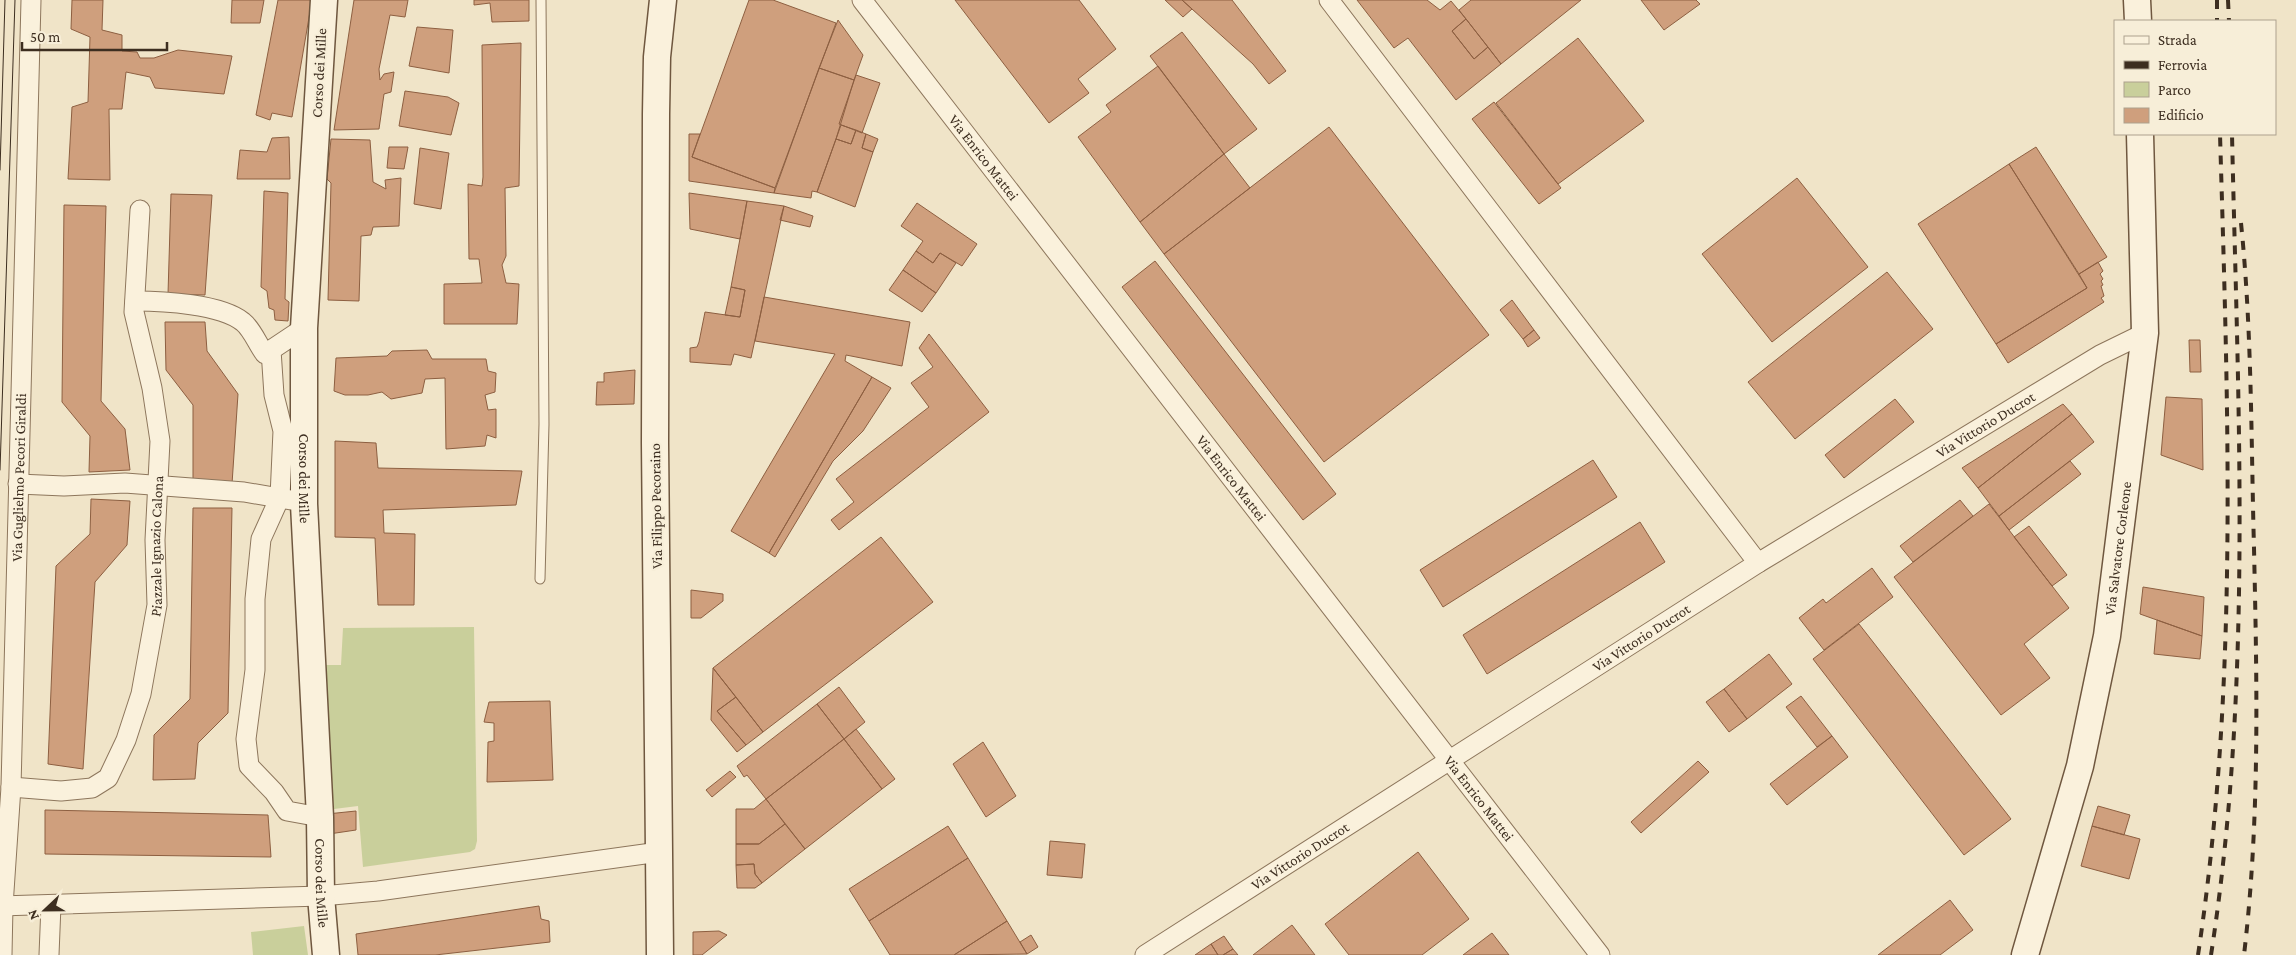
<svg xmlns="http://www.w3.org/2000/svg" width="2296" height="955" font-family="'Crimson Pro',serif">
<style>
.green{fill:#c9cf9b}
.building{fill:#cf9f7d;stroke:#8d5f41}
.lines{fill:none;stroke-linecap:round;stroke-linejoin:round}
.lane-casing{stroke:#8d765c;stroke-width:11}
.street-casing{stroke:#8d765c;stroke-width:21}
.secondary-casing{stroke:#6f573f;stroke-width:29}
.lane{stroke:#faf1dc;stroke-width:9}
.street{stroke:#faf1dc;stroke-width:19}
.secondary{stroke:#faf1dc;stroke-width:26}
.tram{stroke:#3d2e20;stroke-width:1}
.rail{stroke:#3d2e20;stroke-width:4;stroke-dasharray:9 9;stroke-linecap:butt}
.labels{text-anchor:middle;stroke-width:4.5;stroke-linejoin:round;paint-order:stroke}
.street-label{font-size:15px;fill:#3d2e20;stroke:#f7eed8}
</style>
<rect width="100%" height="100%" fill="#f0e4c8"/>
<path class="green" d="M474,627L477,841L475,849L470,852L363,867L358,806L326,810L323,665H341L343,628Z
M304,926L308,955H253L251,932Z"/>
<path class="building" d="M72,0H103L102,30L122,35V51L137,52L140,58H154L178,50L232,56L224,94L155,88L150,77L126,72L122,109H109L110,180L68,179L72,107L88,102L90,37L71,29Z
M232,0H264L260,23H231Z
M278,0H312L292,117L272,113L270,120L256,115Z
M354,0H408L405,17L390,15L379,69L380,80L384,74L394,72L391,92L384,94L379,129L334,130Z
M474,0H529V21L492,22L490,3L474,5Z
M749,0H773L836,23L775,188L692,157Z
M955,0H1079L1116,49L1078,79L1089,93L1049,123Z
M1165,0H1182L1192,9L1183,17Z
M1182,0H1232L1286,71L1269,84L1253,64Z
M1357,0H1427L1440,10L1451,1L1466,19L1452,31L1474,59L1488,47L1501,64L1456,100L1408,38L1394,48Z
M1471,0H1581L1501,64L1459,10Z
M1641,0H1696L1700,4L1664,30Z
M1466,19L1488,47L1474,59L1452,31Z
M838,20L863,55L854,80L819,68Z
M417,27L453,30L449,73L409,66Z
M1182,32L1257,129L1224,154L1150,56Z
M1578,38L1644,121L1558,184L1496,103Z
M521,43L519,186L505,188L506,256L502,265L506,283L519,284L517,324H444V284L482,283L479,259H469L468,184L482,186L483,177L482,45Z
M1158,66L1224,154L1140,222L1078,137L1111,112L1106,105Z
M819,68L854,80L836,139L817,192L812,191L811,198L774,193Z
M856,75L880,83L862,133L839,124Z
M405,91L448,97L459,103L451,135L399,126Z
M1494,102L1561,188L1539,204L1472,119Z
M841,125L856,130L851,144L836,139Z
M1329,127L1489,335L1324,462L1164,254Z
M856,130L866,134L862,148L873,152L855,207L817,192L836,139L851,144Z
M689,134H700L692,157L775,188L774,193L689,181Z
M866,134L878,139L873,152L862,148Z
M289,137L290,179H237L240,150L267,152L272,138Z
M331,139L370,140L373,182L386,189L385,180L401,178L399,226L373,227L371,235L361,236L359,301L328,300L331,183L327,179Z
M389,147H408L404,169L387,168Z
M2036,147L2107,257L2079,274L2009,164Z
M420,148L449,153L441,209L414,204Z
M1224,154L1250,188L1164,254L1140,222Z
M2009,164L2087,288L1996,344L1918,224Z
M1797,178L1868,267L1772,342L1702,254Z
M264,191L288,193L285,299L289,302L288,321L275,320L274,310L269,308L267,291L261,287Z
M689,193L747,201L740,239L690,229Z
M171,194L212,195L205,295L168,294Z
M747,201L784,206L751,358L734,354L731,365L690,362V348L697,347L699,342L705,312L740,317L745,290L731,287Z
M917,203L977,244L962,266L940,253L933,263L916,251L923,241L901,226Z
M64,205L106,206L101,401L125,429L130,470L89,472L90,436L62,402Z
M784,206L813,216L810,227L780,220Z
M916,251L933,263L940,253L956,263L936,293L903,270Z
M1155,261L1336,494L1303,520L1122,287Z
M2098,262L2103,271L2100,274L2103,279L2101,281L2103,285L2101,286L2104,296L2101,298L2104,302L2008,363L1996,344L2087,288L2079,274Z
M903,270L936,293L922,312L889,290Z
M1887,272L1933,329L1795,439L1748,382Z
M731,287L745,290L740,317L725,315Z
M764,297L910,322L902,366L846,355L845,361L872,377L769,553L731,531L835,354L755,341Z
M1512,300L1534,330L1523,339L1500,310Z
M165,322H205L207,351L238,394L232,484L193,483V405L166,370Z
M1534,330L1540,338L1528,347L1523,339Z
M929,334L989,412L839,530L831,520L854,502L836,479L929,407L911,383L933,367L919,348Z
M2189,340H2200L2201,372H2190Z
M427,350L432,359H486L488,371L496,373L495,392L485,395L488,410L496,409V438L487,435L485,446L446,449L445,378L425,379L422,393L391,399L382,392L368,395H345L334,391L336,358L387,356L392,351Z
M635,370L634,404L596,405L597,382H604V373Z
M872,377L891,388L863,431L833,461L775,557L769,553Z
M2166,397L2202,399L2203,470L2161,455Z
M1895,399L1914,422L1844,478L1825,455Z
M2063,404L2072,414L1978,488L1962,468Z
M2072,414L2094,442L1999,516L1978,488Z
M335,441L376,443L378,468L522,471L516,505L383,510L384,533L415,534L414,605H378L375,538L335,537Z
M1593,460L1617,497L1443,607L1420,570Z
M2070,461L2081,474L2009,530L1999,516Z
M91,499L130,501L127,545L95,582L83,769L48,764L56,566L90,534Z
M1960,500L1973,516L1913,562L1900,546Z
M1989,504L2069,608L2024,644L2050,678L2001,715L1894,577Z
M193,508H232L228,713L198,743L195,779L153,780L154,735L190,699Z
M1640,522L1665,562L1487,674L1463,635Z
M2029,526L2067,575L2052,586L2014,537Z
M881,537L933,602L763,732L713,668Z
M1872,568L1893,597L1824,650L1799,618L1823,599L1826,603Z
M2143,587L2204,597L2202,636L2140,614Z
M691,590L723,594V601L701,618H691Z
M2157,620L2202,636L2200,659L2154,654Z
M1859,624L2011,819L1964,855L1813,659Z
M1769,654L1792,684L1747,719L1724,689Z
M713,668L736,697L717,711L746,745L737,752L711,720Z
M839,687L865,722L844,739L817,704Z
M1724,689L1747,719L1729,732L1706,702Z
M1801,696L1832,736L1817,747L1786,707Z
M736,697L763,732L746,745L717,711Z
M550,701L553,780L487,782L488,742L494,741V723L484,722L489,702Z
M817,704L844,739L766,799L747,775L744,777L737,766Z
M856,729L895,779L882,789L844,739Z
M1832,736L1848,757L1787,805L1770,784Z
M844,739L882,789L805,849L766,799Z
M983,742L1016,796L986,817L953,764Z
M1698,761L1709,772L1641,833L1631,822Z
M730,771L736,777L712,797L706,790Z
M766,799L785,824L759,844H736V809H754Z
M2098,806L2130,815L2124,835L2092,826Z
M45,810L268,815L271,857L45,854Z
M356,811V830L329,834L327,814Z
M785,824L805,849L762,883L755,874L754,864L736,865V844H759Z
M948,826L968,858L869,921L849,889Z
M2092,826L2140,839L2129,879L2081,866Z
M1050,841L1085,844L1082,878L1047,875Z
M1418,852L1469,919L1422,955H1349L1325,924Z
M968,858L1007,921L954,955H890L869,921Z
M754,864L755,874L762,883L755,888H737L736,865Z
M1950,900L1973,930L1940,955H1878Z
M539,906L541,919L549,921L550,942L435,955H358L356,934Z
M1007,921L1027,954L954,955Z
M1292,925L1315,955H1253Z
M719,931L727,935L702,955H693V932Z
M1492,933L1509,955H1463Z
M1031,935L1038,947L1027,954L1020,942Z
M1224,936L1233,949L1223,955H1218L1211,944Z
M1211,944L1218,955H1195Z
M1233,949L1238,955H1223Z"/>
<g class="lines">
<defs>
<path id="lane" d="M540,579L544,424L541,0"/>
<g id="street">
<path id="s1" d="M862,0L1600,955"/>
<path d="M1329,0L1758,563"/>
<path d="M135,301C163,301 221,304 243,322C252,329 258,345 265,354L271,350"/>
<path d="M304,328L271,350L274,395L283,431L280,497L261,539L255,599V670L246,739L249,766L274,792L287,811L320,817"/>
<path d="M18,484L64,486L125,483L244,492L291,500"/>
<path id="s2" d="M11,787L61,791L92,788L108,778L126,740L141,694L157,605L155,540L160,441L152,388L134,312L140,210"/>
<path d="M0,906L321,896L378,891L659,852"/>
<path id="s3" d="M2,955L3,906L11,787L31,0"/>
<path d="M49,955L51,905"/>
<path id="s4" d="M1145,955L1758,563L2100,355L2145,333"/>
</g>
<g id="secondary">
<path id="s5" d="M324,0L304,328V504L320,817L321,896L326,955"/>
<path d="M2137,0L2138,21"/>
<path d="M660,955L655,443L656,114L657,57L663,0"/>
<path id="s6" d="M2025,955L2080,766L2107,636L2145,333L2140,134"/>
</g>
</defs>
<use href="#lane" class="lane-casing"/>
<use href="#street" class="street-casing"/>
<use href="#secondary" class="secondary-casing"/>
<use href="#lane" class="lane"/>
<use href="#street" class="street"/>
<use href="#secondary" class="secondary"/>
<path class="tram" d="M0,170L5,0
M0,470L15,0"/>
<path class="rail" d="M2217,0V21
M2228,0L2229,21
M2241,223C2252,331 2251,440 2254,548C2257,684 2260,819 2244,955
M2198,955C2239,683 2228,408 2220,134
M2211,955C2253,683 2238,408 2232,134"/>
</g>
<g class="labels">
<g class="street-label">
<text transform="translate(319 73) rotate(-87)" y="5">Corso dei Mille</text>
<text dy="5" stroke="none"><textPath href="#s1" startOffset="199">Via Enrico Mattei</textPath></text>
<text dy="5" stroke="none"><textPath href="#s4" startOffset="994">Via Vittorio Ducrot</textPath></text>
<text dy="5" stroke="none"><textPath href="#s3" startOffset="478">Via Guglielmo Pecori Giraldi</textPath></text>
<text dy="5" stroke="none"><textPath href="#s5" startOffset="479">Corso dei Mille</textPath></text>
<text dy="5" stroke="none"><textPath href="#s1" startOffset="604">Via Enrico Mattei</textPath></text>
<text transform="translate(656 506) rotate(-91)" y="5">Via Filippo Pecoraino</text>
<text dy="5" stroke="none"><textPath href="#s2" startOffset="340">Piazzale Ignazio Calona</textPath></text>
<text dy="5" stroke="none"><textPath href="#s6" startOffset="418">Via Salvatore Corleone</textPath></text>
<text dy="5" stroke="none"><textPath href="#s4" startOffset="589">Via Vittorio Ducrot</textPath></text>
<text dy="5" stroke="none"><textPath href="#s1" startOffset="1009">Via Enrico Mattei</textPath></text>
<text dy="5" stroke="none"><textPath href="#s4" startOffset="184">Via Vittorio Ducrot</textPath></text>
<text dy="5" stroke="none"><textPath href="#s5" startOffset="884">Corso dei Mille</textPath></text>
</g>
</g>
<rect x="2114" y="20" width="162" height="115" fill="#f7eed8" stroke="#ada18e"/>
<rect x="2124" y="36" width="25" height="8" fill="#faf1dc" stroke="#ada18e"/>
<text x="2158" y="45" font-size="15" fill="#3d2e20">Strada</text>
<rect x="2124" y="61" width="25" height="8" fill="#3d2e20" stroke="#ada18e"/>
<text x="2158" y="70" font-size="15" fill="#3d2e20">Ferrovia</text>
<rect x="2124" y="82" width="25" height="15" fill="#c9cf9b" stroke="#ada18e"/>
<text x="2158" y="95" font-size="15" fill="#3d2e20">Parco</text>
<rect x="2124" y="108" width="25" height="15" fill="#cf9f7d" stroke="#ada18e"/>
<text x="2158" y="120" font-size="15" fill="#3d2e20">Edificio</text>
<g transform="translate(45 910) rotate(248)" stroke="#f7eed8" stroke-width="4" paint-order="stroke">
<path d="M0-4L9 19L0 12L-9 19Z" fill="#3d2e20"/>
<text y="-8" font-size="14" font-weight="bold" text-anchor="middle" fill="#3d2e20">N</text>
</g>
<path d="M22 42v8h145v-8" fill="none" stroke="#3d2e20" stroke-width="2.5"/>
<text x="30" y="42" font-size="15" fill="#3d2e20" stroke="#f7eed8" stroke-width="4" paint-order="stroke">50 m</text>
</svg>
